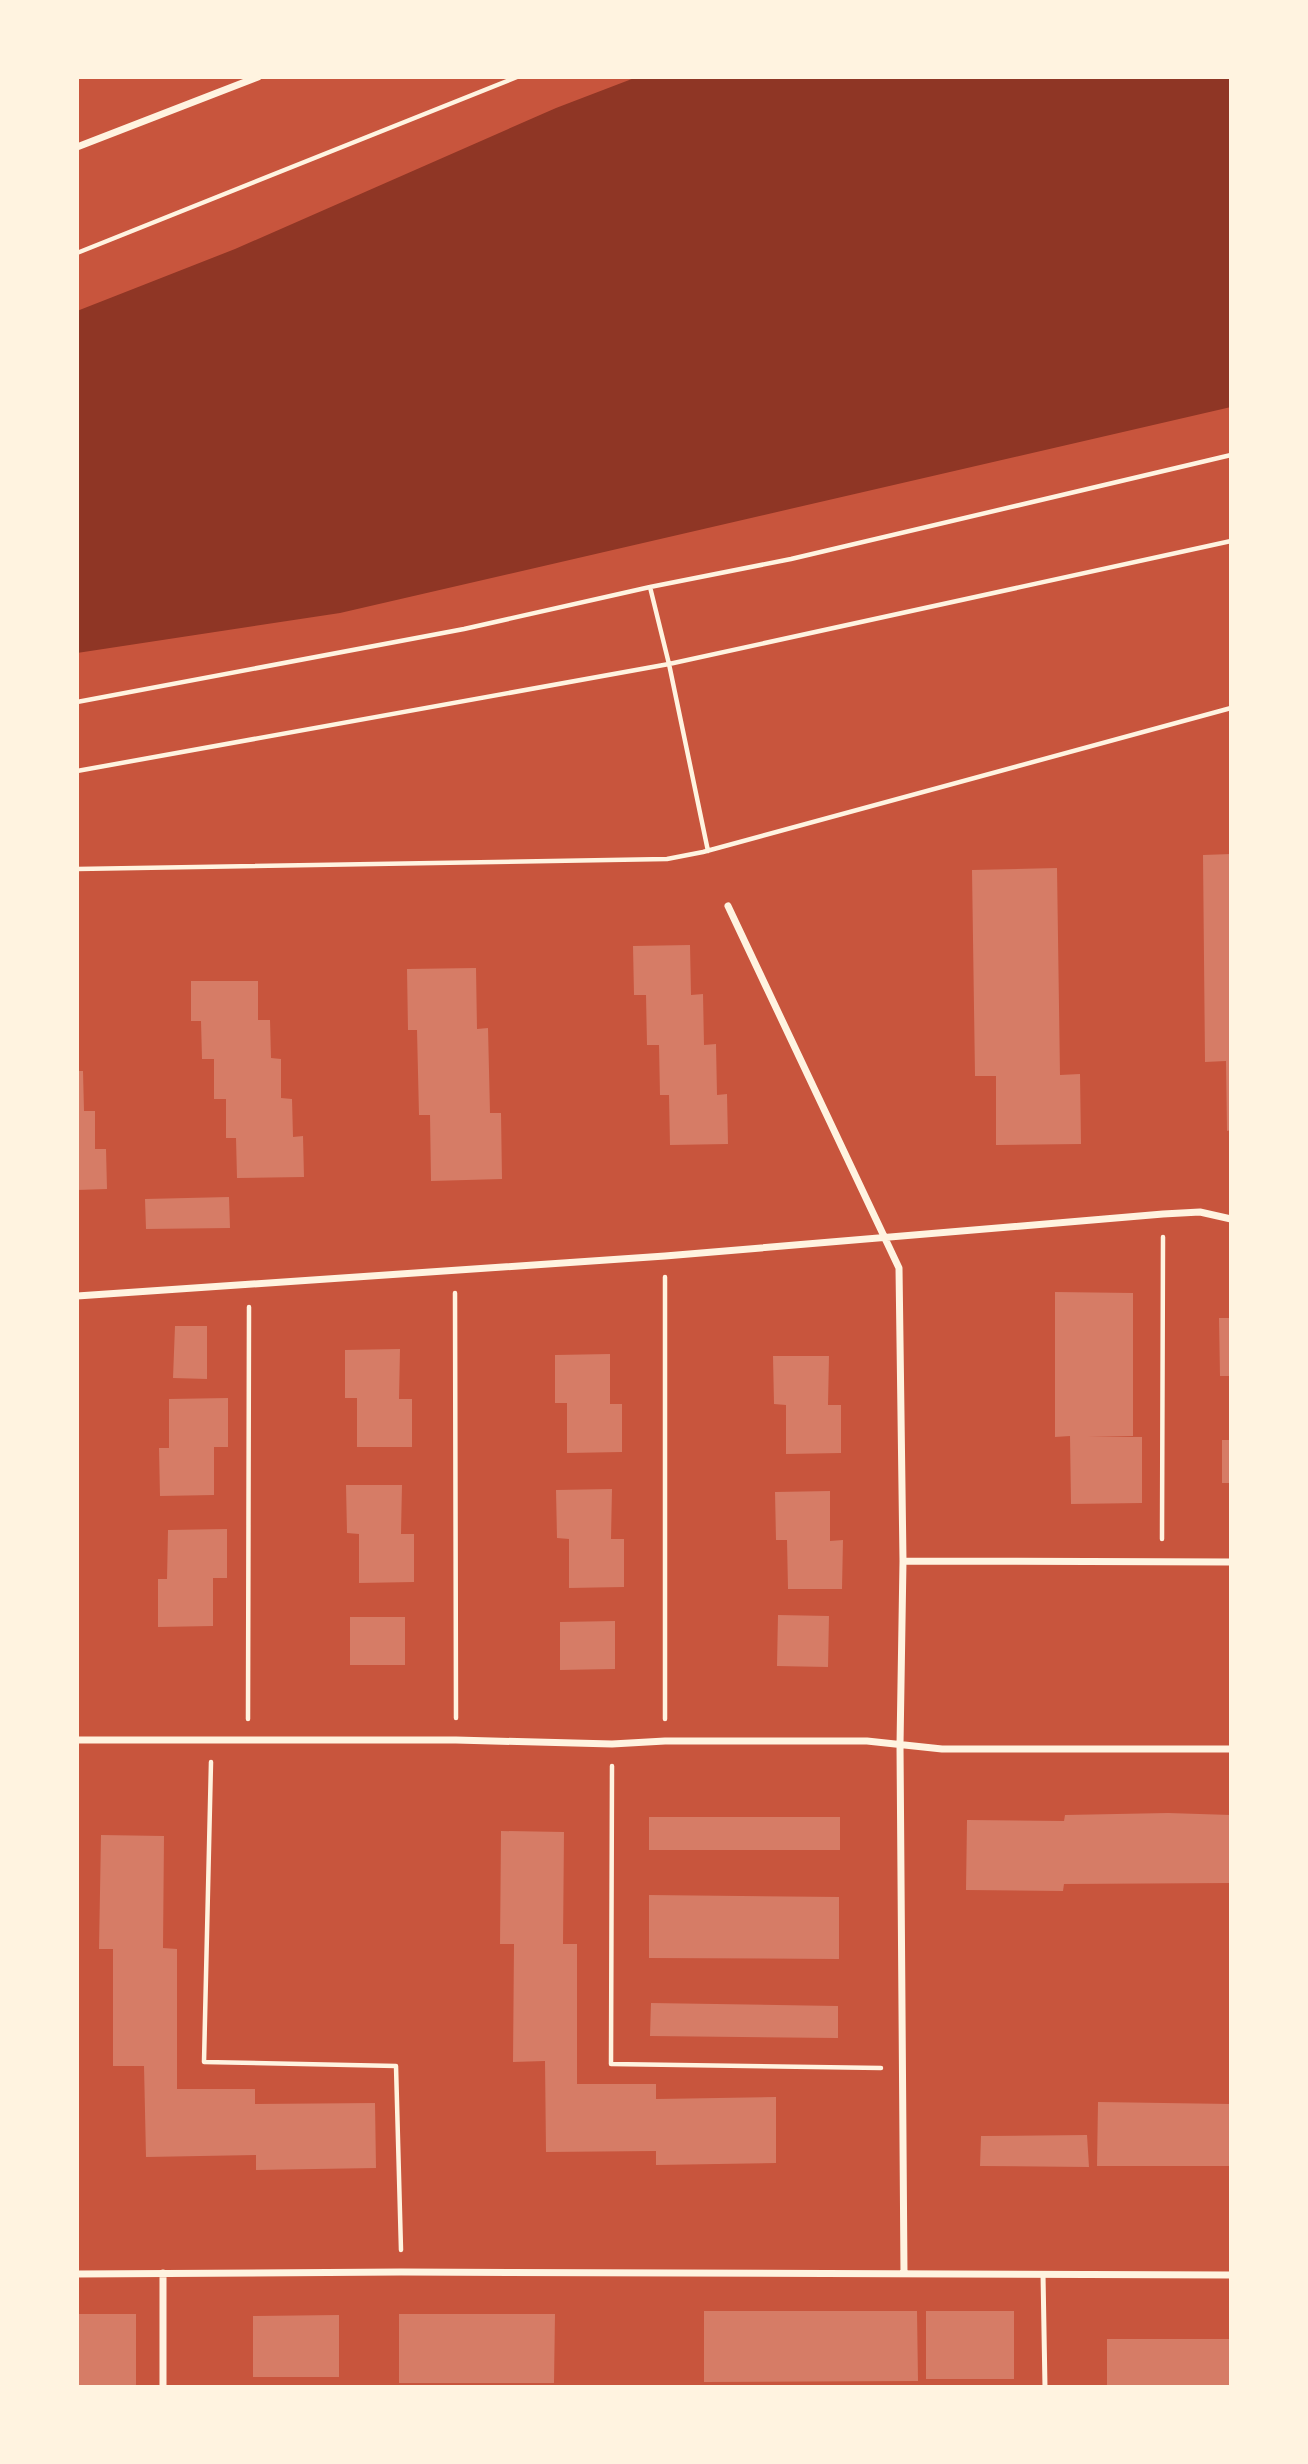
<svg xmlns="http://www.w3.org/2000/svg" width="1308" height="2464" font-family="Inter,sans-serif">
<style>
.water{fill:#8f3625}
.building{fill:#d67c66}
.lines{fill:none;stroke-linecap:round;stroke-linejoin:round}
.path{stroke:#fff3e0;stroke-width:4.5}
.service{stroke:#fff3e0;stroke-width:5}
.minor{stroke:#fff3e0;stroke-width:7}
</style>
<rect width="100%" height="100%" fill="#c8553d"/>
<path class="water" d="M637,77H1231V407L340,613L77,653V311L235,249L556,108Z"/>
<path class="building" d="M1231,854V1130L1227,1131L1226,1061L1205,1062L1203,855Z
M1057,868L1060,1075L1080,1074L1081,1144L996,1145V1076H975L972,870Z
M690,945L691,995L703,994L704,1045L716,1044L717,1095L727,1094L728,1144L670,1145L669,1095H660L659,1045H647L646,995H634L633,946Z
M476,968L477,1029L488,1028L490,1113H501L502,1179L431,1181L430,1115H419L417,1030H408L407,969Z
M191,981H258V1020H270L271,1058L281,1059V1098L292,1099L293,1137L303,1136L304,1177L237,1178L236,1138H226V1099H214V1059H202L201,1021H191Z
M77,1071H83L84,1111H95V1149H106L107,1189L77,1190Z
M229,1197L230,1228L146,1229L145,1199Z
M1055,1292L1133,1293V1436L1088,1437H1142V1503L1071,1504L1070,1436L1055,1437Z
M1219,1318H1231V1376H1220Z
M175,1326H207V1379L173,1378Z
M400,1349L399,1399H412V1447H357V1398H345V1350Z
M610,1354V1404H622V1452L567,1453V1403H555V1355Z
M773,1356H829L828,1405H841V1453L786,1454V1405L774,1404Z
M228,1398V1447H214V1495L160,1496L159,1448H169V1399Z
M1222,1440H1231V1483H1222Z
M346,1485H402L401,1534H414V1582L359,1583V1534L347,1533Z
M612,1489L611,1539H624V1587L569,1588V1539L557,1538L556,1490Z
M830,1491V1541L843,1540L842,1589H788L787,1540H776L775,1492Z
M227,1529V1578H213V1626L158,1627V1579H167L168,1530Z
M778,1615L829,1616L828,1667L777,1666Z
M350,1617H405V1665H350Z
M615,1621V1669L560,1670V1622Z
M1168,1813L1231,1815V1883L1064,1884L1063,1891L966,1890L967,1820L1064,1821L1065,1815Z
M649,1817H840V1850H649Z
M501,1831L564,1832L563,1944H577V2084H656V2099L776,2097V2163L656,2165V2151L546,2152L545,2061L513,2062L514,1944H500Z
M101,1835L164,1836L163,1948L177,1949V2089H255V2104L375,2103L376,2168L256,2170V2155L146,2157L144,2066H113V1949H99Z
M649,1895L839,1897V1959L649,1958Z
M651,2003L838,2006V2038L650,2036Z
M1098,2102L1231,2104V2166H1097Z
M1087,2135L1089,2167L980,2166L981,2136Z
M704,2311H917L918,2381L704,2382Z
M926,2311H1014V2379H926Z
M77,2314H136V2387H77Z
M399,2314H555L554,2383H399Z
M339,2315V2377H253V2316Z
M1107,2339H1231V2387H1107Z"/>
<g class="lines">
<path class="path" d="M77,253L517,77
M650,587L669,664L708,851
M77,702L464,629L650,587L791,559L1231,455
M77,771L669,664L1231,541
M77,869L667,859L703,852L1231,708
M665,1277V1719
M455,1293L456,1718
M1162,1539L1163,1237
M248,1719L249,1307
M211,1762L204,2062L396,2066L401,2250
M612,1766L611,2064L881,2068"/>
<path class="service" d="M1043,2274L1045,2387"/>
<path class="minor" d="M77,147L258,77
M728,906L899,1268L903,1561L900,1745L904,2274
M77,1296L665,1256L1163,1214L1200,1212L1231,1219
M903,1561L1231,1562
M77,1740H456L612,1744L665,1741H867L942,1749H1231
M163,2273V2387
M77,2274L401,2272L1231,2275"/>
</g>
<rect width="1308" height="2464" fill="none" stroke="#fff3e0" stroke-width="158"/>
</svg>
